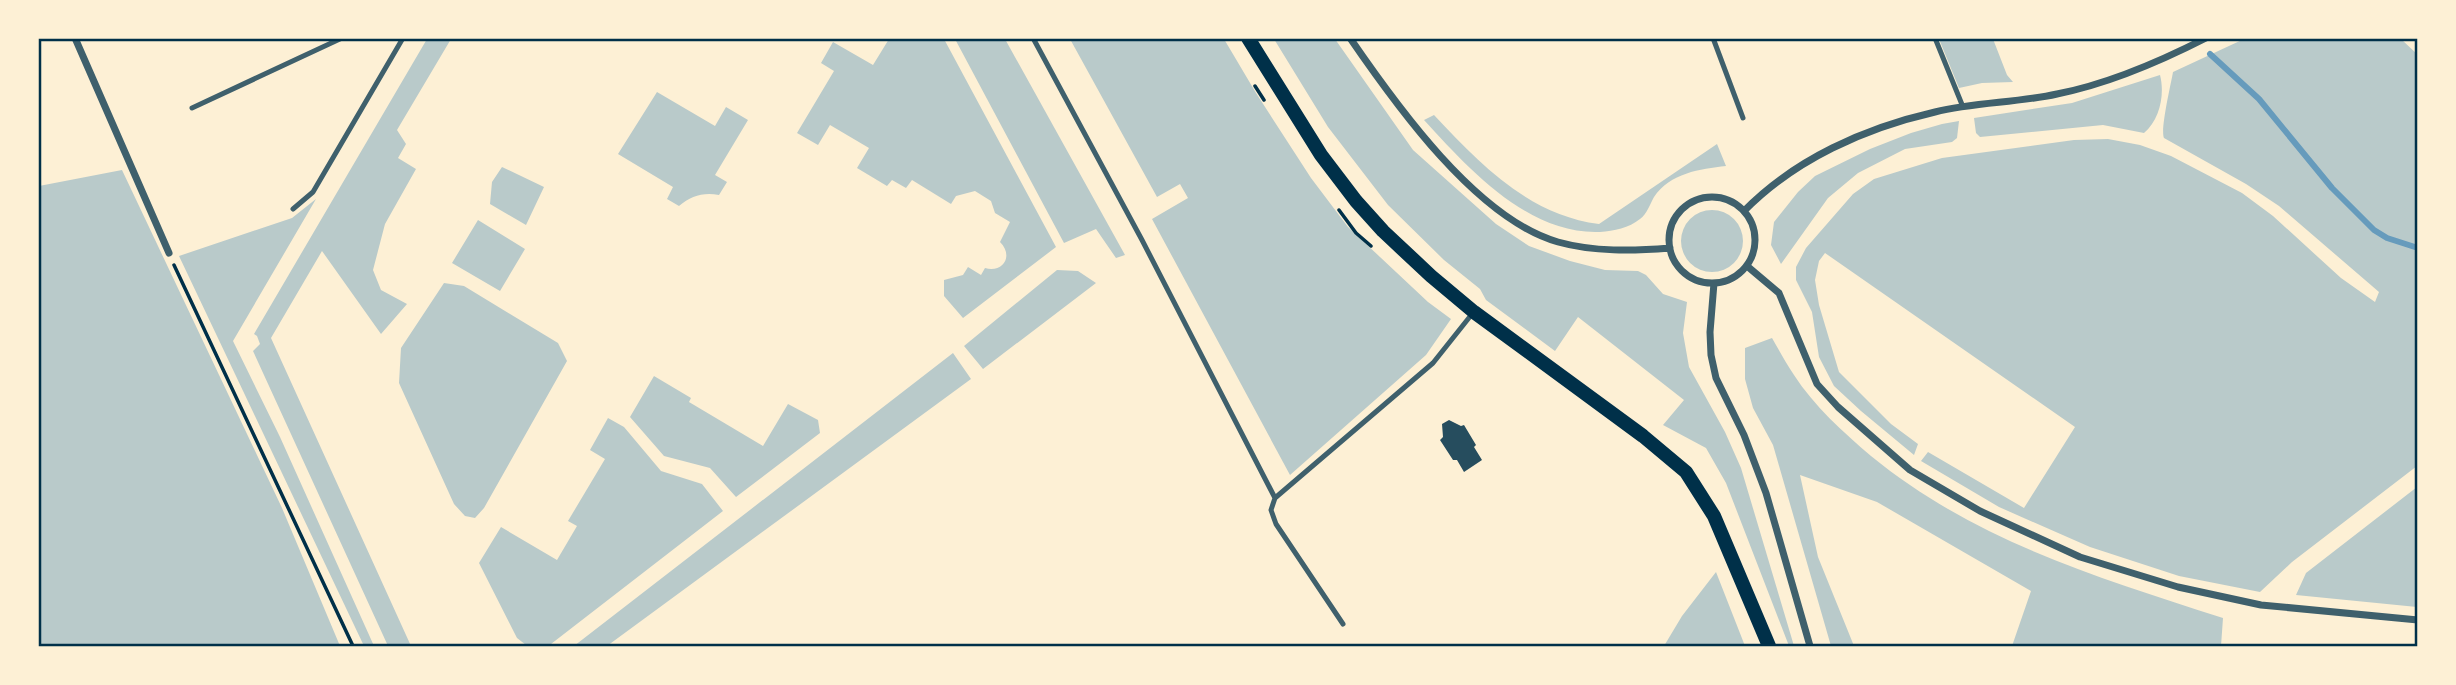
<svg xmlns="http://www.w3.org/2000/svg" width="2456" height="685" font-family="'Fira Sans',sans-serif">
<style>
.green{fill:#b9caca}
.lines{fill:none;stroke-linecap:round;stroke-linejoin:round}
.stream{stroke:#669bbc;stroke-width:6}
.building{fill:#264d5e}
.path{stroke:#003049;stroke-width:3.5}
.service{stroke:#3f606c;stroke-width:5}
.minor{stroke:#3f606c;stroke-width:7}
.secondary{stroke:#003049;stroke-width:14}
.neatline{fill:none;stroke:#003049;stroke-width:2.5}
</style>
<rect width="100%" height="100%" fill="#fdf0d5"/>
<path class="green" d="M427,39H451L397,130L406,144L398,158L416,169L385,224L373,270L381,290L407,304L381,334L322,251L271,338L411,646H388L253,351L260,344L257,336L254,334Z
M889,39H944L1056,247L963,318L944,296V280L963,275L968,267L981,275L985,268C1003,273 1014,256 1000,242L1010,222L995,213L991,201L975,191L956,196L951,204L912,180L906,188L892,180L887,186L857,168L869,148L830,125L818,145L797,133L834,71L821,63L833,42L873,65Z
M955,39H1005L1125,255L1116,258L1096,229L1064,243Z
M1070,39H1224L1256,93L1311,178L1348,227L1428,302L1451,319L1426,355L1290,475L1152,219L1188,198L1180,184L1157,197Z
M1274,39H1335L1413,150L1496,224L1529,246L1570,261L1605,270L1638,271L1646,275L1663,294L1687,302L1683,333L1689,367L1725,432L1741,468L1794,646H1789L1726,483L1706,448L1663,425L1684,400L1578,317L1555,351L1486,300L1480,289L1444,260L1388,205L1328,127Z
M1939,39H1993L2007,75L2013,82L1982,83L1959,88Z
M2244,39H2401L2418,55L2417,466L2292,562L2260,592L2179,576L2090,547L1999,507L1921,461L1928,452L2024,508L2075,427L1825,253L1819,261L1815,280L1819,305L1839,372L1891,424L1918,444L1914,455L1861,411L1834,386L1819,357L1812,312L1796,280V267L1806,248L1853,194L1874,179L1942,158L2074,140L2108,139L2140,145L2171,156L2242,193L2273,216L2341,278L2375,302L2379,292L2279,206L2246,184L2164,138C2160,130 2171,84 2173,72Z
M2160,75C2165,94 2160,120 2144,133L2103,125L1980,137L1976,133L1974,118L2072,103Z
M657,92L715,126L726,107L748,120L715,175L727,182L719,195C703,192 691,196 679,206L667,199L673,187L618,154Z
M1434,115C1480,164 1529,215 1599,224L1717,144L1726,166C1700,169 1670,173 1654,197C1650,204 1647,214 1640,219C1629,228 1614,231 1600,232C1528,235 1468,168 1424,120Z
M1959,121L1957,138L1952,142L1905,149L1858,173L1828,198L1781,264L1771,245L1774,222L1798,192L1815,176L1870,149L1911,133L1942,124Z
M502,167L544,187L526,225L490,204L492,182Z
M122,170L282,508L340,646H39V186Z
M316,199L233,341L280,437L374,646H364L179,256L292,218Z
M1681 241a31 31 0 1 1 62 0a31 31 0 1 1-62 0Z
M478,220L525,249L500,291L452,263Z
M1057,270L1078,271L1096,283L983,369L964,346Z
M444,283L464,286L558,343L567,361L484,508L475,518L465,516L454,504L399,383L401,348Z
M1772,338C1779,350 1786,363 1794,375C1814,406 1843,432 1871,456C1975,541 2097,577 2223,618L2221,646H2012L2031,591L1877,502L1800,475L1818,557L1854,646H1831L1773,445L1753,408L1745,379V348Z
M953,353L971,379L607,646H574Z
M654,376L691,398L689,402L763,446L788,404L818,420L820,433L736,497L710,468L664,456L630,417Z
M608,418L624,427L661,471L702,484L723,511L551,644L526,645L517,638L479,563L501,527L557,560L577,526L568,521L605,459L590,450Z
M2417,487V607L2296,595L2306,573Z
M1716,572L1745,646H1664L1682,616Z"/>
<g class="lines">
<path class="stream" d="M2210,54L2259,99L2332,188L2374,230L2387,238L2418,248"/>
</g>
<path class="building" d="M1449,420L1461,426L1464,425L1476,445L1474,447L1482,460L1464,472L1457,460H1453L1440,440L1443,437L1442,424Z"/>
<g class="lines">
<path class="path" d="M1255,86L1264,100
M1339,210L1356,233L1371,246
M174,265L353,646"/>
<path class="service" d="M1033,38L1142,240L1275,498
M1713,38L1743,118
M1935,38L1963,107
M192,108L342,38
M293,209L313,192L403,38
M1343,624L1276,524L1271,510L1275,498L1433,363L1472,314"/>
<path class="minor" d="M75,38L169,253
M1350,38C1396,105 1477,219 1558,242C1594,252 1633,251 1670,248
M1669 240a43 43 0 1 1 86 0a43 43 0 1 1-86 0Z
M1744,211C1795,159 1865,128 1935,112C1975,102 2017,103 2057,94C2108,84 2159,62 2206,38
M1747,266L1779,293L1817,384L1838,407L1910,470L1980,511L2080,557L2178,587L2261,605L2418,620
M1714,283L1710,332L1711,355L1716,378L1744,435L1766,493L1810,646"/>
<path class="secondary" d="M1248,38L1321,155L1356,201L1383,231L1431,276L1474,312L1643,436L1686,472L1714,516L1769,646"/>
</g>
<rect width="2456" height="685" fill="none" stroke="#fdf0d5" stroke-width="80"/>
<rect x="40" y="40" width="2376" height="605" class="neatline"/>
</svg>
